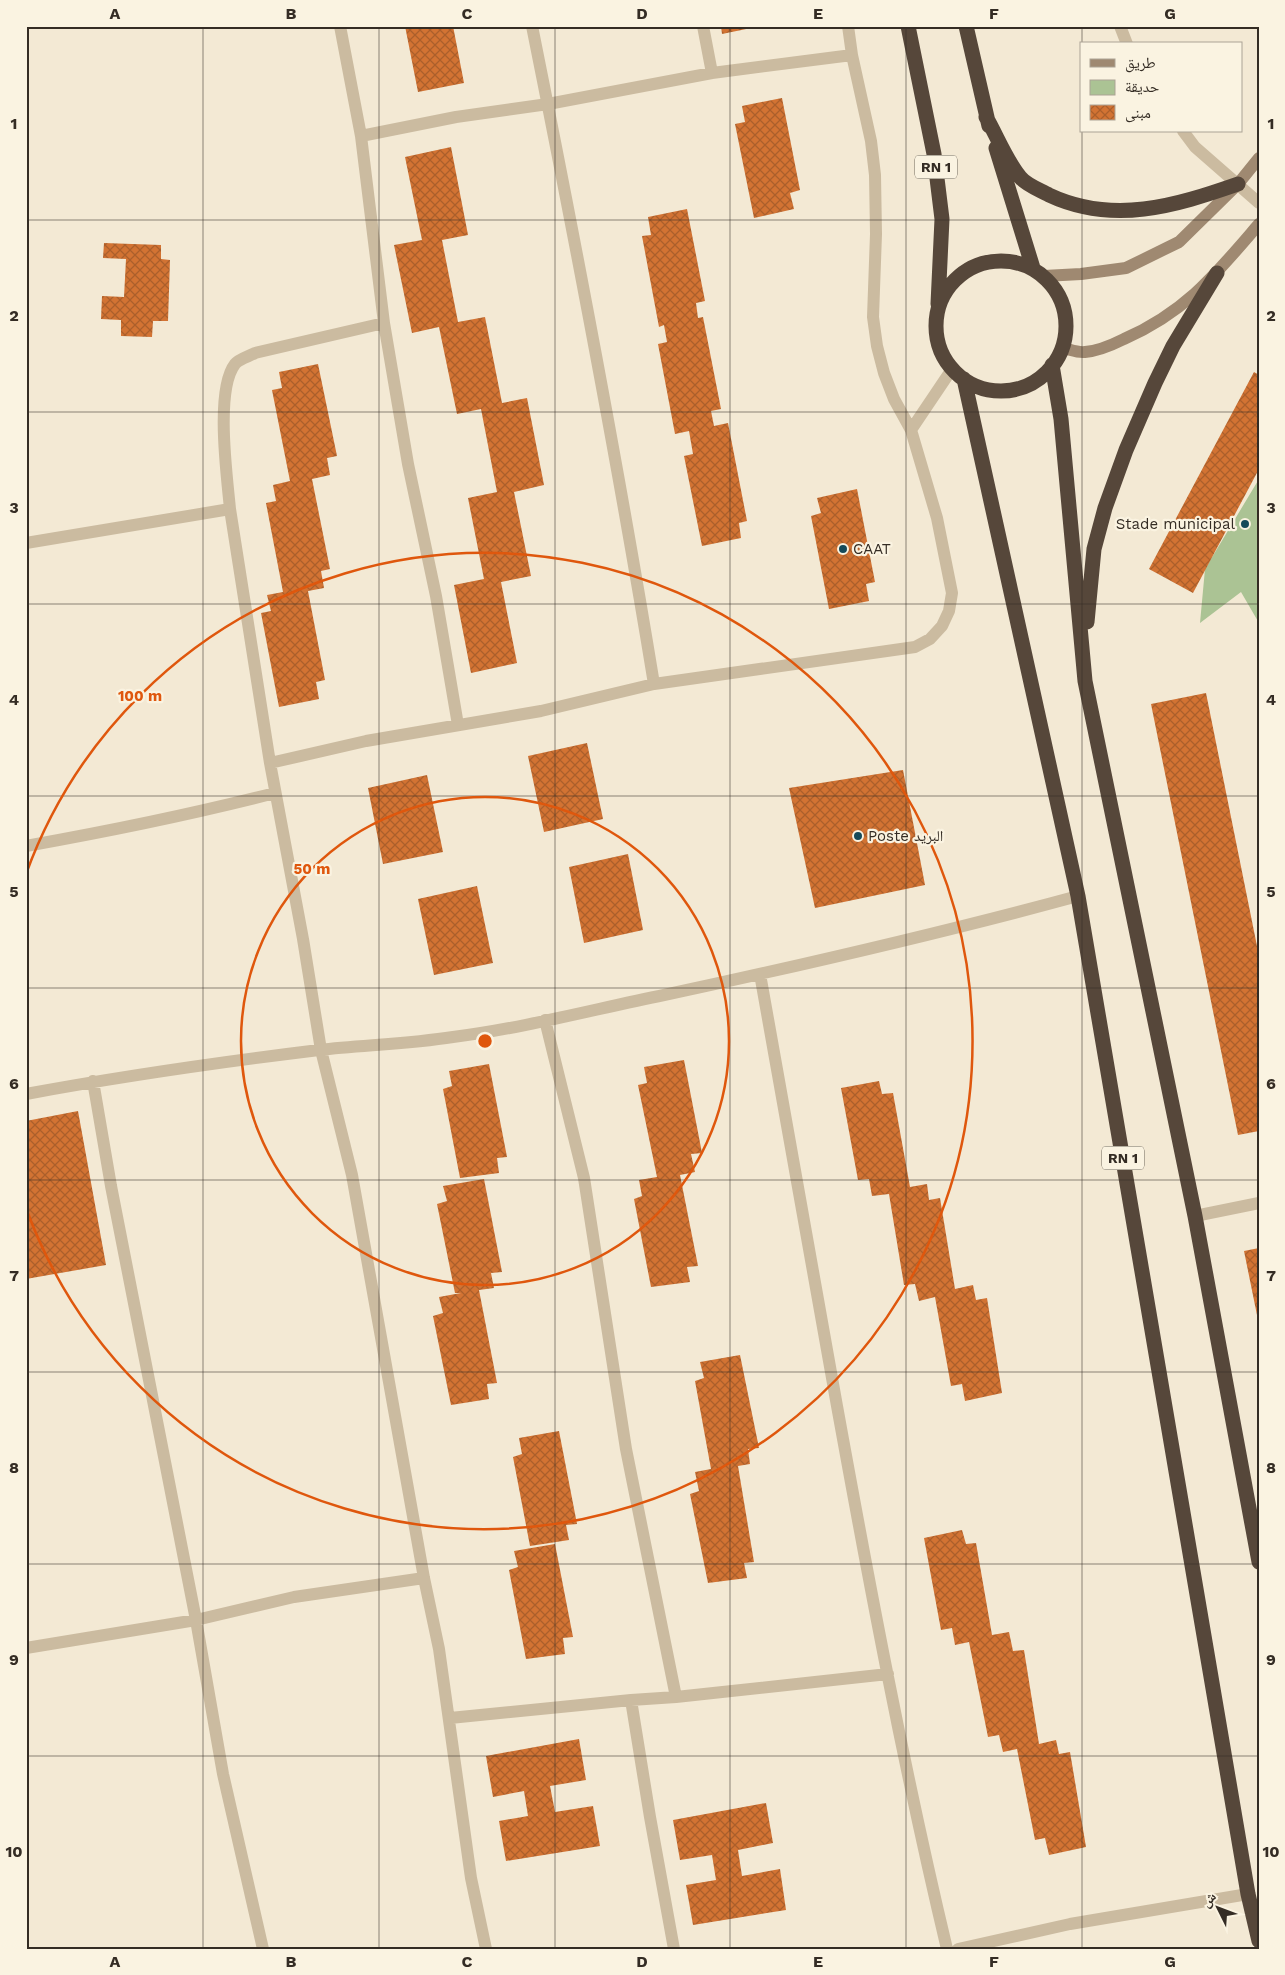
<svg xmlns="http://www.w3.org/2000/svg" width="1285" height="1975" font-family="'Work Sans','Noto Naskh Arabic',sans-serif">
<style>
.green{fill:#abc394}
.building{fill:url(#building-cross-hatch)}
.lines{fill:none;stroke-linecap:round;stroke-linejoin:round}
.lane{stroke:#cbbba0;stroke-width:12}
.street{stroke:#cbbba0;stroke-width:12}
.secondary{stroke:#9f8971;stroke-width:12}
.highway{stroke:#56473a;stroke-width:15}
.grid{fill:none;stroke:#342c24;stroke-width:1;stroke-opacity:0.55}
.ring{fill:none;stroke:#df570d;stroke-width:2.5}
.poi-dot{fill:#164a59;stroke:#faf3e1;stroke-width:2}
.labels{text-anchor:middle;stroke-width:4.5;stroke-linejoin:round;paint-order:stroke}
.shield{fill:#faf3e1;stroke:#6f685d;stroke-width:1}
.shield-label{font-size:14px;font-weight:bold;fill:#342c24}
.poi-label{font-size:15px;fill:#342c24;stroke:#faf3e1;text-anchor:start}
.centre{fill:#df570d;stroke:#faf3e1;stroke-width:2.5}
.ring-label{font-size:15px;text-anchor:middle;font-weight:bold;fill:#df570d;stroke:#faf3e1;stroke-width:4.5;stroke-linejoin:round;paint-order:stroke}
.neatline{fill:none;stroke:#342c24;stroke-width:2}
.grid-label{font-size:16px;text-anchor:middle;font-weight:bold;fill:#342c24}
</style>
<defs>
<pattern id="building-cross-hatch" width="8" height="8" patternUnits="userSpaceOnUse" patternTransform="scale(1.25)"><rect width="8" height="8" fill="#d27333"/><path d="M0 0l8 8M0 8l8-8" fill="none" stroke="#ab5f2b"/></pattern>
</defs>
<rect width="100%" height="100%" fill="#f3e9d4"/>
<path class="green" d="M1259,479V623L1241,592L1200,623L1205,569Z"/>
<path class="building" d="M405,26H453L464,83L418,92Z
M721,26H756V27L722,34Z
M782,98L800,190L790,193L794,209L754,218L735,124L745,122L742,106Z
M451,147L468,235L442,240L458,322L485,317L502,403L527,398L544,485L514,492L531,576L501,582L517,663L471,673L454,585L484,579L468,498L497,492L481,409L457,414L439,327L412,333L394,245L422,240L405,157Z
M687,209L705,301L696,303L698,318L703,317L721,409L711,411L714,426L728,423L747,521L739,523L741,538L702,546L684,456L693,454L689,431L675,434L658,344L667,342L664,325L659,327L642,236L651,235L648,217Z
M104,243L161,245V259L170,260L168,321H153L152,337L121,336V320L101,319L102,296L124,297L126,259L103,258Z
M318,364L337,456L327,458L330,475L312,479L330,569L321,571L324,588L308,591L325,680L316,682L319,699L279,707L261,613L271,611L267,595L283,592L266,503L276,501L273,485L290,481L272,390L282,388L279,372Z
M1254,372L1259,375V469L1193,593L1149,569Z
M857,489L875,582L866,584L869,601L829,609L811,516L821,513L817,498Z
M1206,693L1259,956V1131L1238,1135L1151,704Z
M587,743L603,819L544,832L528,756Z
M903,770L925,885L815,908L789,788Z
M427,775L443,852L383,864L368,788Z
M628,854L643,930L584,943L569,867Z
M477,886L493,963L434,975L418,899Z
M684,1060L702,1153L691,1154L695,1172L680,1175L698,1266L687,1267L690,1282L651,1287L634,1199L642,1196L639,1180L657,1177L638,1085L647,1083L644,1067Z
M489,1064L507,1157L497,1158L499,1173L460,1178L443,1089L452,1086L449,1071Z
M879,1081L882,1094L893,1093L910,1187L927,1184L929,1200L940,1198L955,1289L973,1285L976,1300L987,1298L1002,1393L965,1401L962,1384L951,1386L935,1297L919,1301L915,1284L904,1285L889,1194L872,1196L869,1179L858,1180L841,1088Z
M78,1111L106,1265L26,1279V1121Z
M484,1179L502,1272L491,1273L494,1288L479,1290L497,1383L487,1384L489,1399L451,1405L433,1316L443,1313L439,1297L461,1293H455L437,1204L447,1201L443,1186Z
M1259,1248V1320H1258L1244,1251Z
M740,1355L759,1448L748,1449L750,1464L738,1466L754,1562L744,1563L747,1578L708,1583L690,1494L699,1491L695,1472L711,1469L695,1381L704,1378L700,1362Z
M559,1431L577,1524L566,1525L569,1540L530,1546L513,1457L522,1454L519,1438Z
M962,1530L966,1544L976,1543L992,1635L1009,1632L1013,1651L1024,1650L1039,1744L1056,1740L1059,1754L1070,1752L1086,1847L1049,1855L1045,1838L1035,1840L1017,1749L1003,1752L999,1735L988,1737L969,1642L955,1645L952,1628L941,1630L924,1538Z
M555,1544L573,1637L563,1638L565,1654L526,1659L509,1570L518,1567L514,1551Z
M579,1739L586,1780L550,1786L555,1812L593,1806L600,1846L506,1861L499,1821L528,1816L524,1791L493,1797L486,1756Z
M766,1803L773,1843L738,1850L742,1876L780,1869L786,1910L693,1925L686,1885L716,1880L712,1855L680,1860L673,1820Z"/>
<g class="lines">
<path class="lane" d="M1195,1216L1259,1203"/>
<path class="street" d="M340,26L361,136L384,323L408,464L436,596L458,725
M532,26C576,245 618,464 654,684
M703,26L712,73
M848,26L852,55
M1120,26L1127,44
M1183,131L1195,147L1259,203
M911,430L952,369
M230,509L270,763L303,939L321,1050L352,1175L424,1578L439,1649L471,1878L486,1949
M26,543L230,509C227,476 215,390 235,364C239,359 250,356 255,353L384,323
M270,763L366,741L541,711L654,684L915,647L930,639L942,626L949,611L952,593L937,518L911,430L894,399L884,373L877,346L873,317L876,234L875,175L871,141L852,55L712,73L548,104L456,117L361,136
M26,846C110,831 193,814 275,793
M760,974C785,1118 811,1262 837,1406C870,1588 904,1769 947,1949
M545,1020L584,1178L626,1449L676,1697L631,1700L650,1817L674,1949
M93,1081L111,1186L196,1620L223,1774L263,1949
M26,1094C123,1076 221,1062 319,1050C364,1045 409,1044 453,1037C524,1028 595,1009 664,995C803,965 942,933 1078,896
M26,1648L196,1620L294,1597L424,1578
M676,1697L888,1674
M450,1718L631,1700
M958,1949L1070,1924L1248,1894"/>
<path class="secondary" d="M1044,276L1081,274L1126,268L1179,242L1238,184L1259,158
M1062,348C1069,349 1077,353 1085,352C1099,351 1112,345 1124,339C1186,312 1216,274 1259,224"/>
<path class="highway" d="M908,26L934,154L942,219L938,304
M966,26L989,126
M986,117C997,136 1006,160 1020,177C1026,185 1040,190 1049,195C1113,225 1175,206 1238,184
M996,148L1033,268
M936 326a65 65 0 1 1 130 0a65 65 0 1 1-130 0Z
M1052,365L1061,419L1085,681L1195,1216L1259,1562
M964,379L1078,896L1248,1894L1259,1941
M1087,622L1094,549L1105,508L1126,450L1155,383L1173,346L1217,273"/>
</g>
<path class="grid" d="M203,26V1949M379,26V1949M555,26V1949M730,26V1949M906,26V1949M1082,26V44M1082,131V1949M26,220H1259M26,412H1259M26,604H1259M26,796H1259M26,988H1259M26,1180H1259M26,1372H1259M26,1564H1259M26,1756H1259"/>
<g class="ring">
<circle cx="485" cy="1041" r="244"/>
<path d="M26 874A488 488 0 1 1 26 1208"/>
</g>
<g class="poi-dot">
<circle cx="1245" cy="524" r="5"/>
<circle cx="843" cy="549" r="5"/>
<circle cx="858" cy="836" r="5"/>
</g>
<g class="labels">
<g class="shield">
<rect x="915" y="155.5" width="42" height="23" rx="4"/>
<rect x="1102" y="1146.5" width="42" height="23" rx="4"/>
</g>
<g class="shield-label">
<text x="936" y="172">RN 1</text>
<text x="1123" y="1163">RN 1</text>
</g>
<g class="poi-label">
<text x="1235" y="529" text-anchor="end">Stade municipal</text>
<text x="853" y="554">CAAT</text>
<text x="868" y="841">Poste البريد</text>
</g>
</g>
<circle cx="485" cy="1041" r="8" class="centre"/>
<g class="ring-label">
<text x="140" y="701">100 m</text>
<text x="312" y="874">50 m</text>
</g>
<rect width="1285" height="1975" fill="none" stroke="#faf3e1" stroke-width="55"/>
<rect x="1080" y="42" width="162" height="90" fill="#faf3e1" stroke="#aba395"/>
<rect x="1090" y="59" width="25" height="8" fill="#9f8971" stroke="#aba395"/>
<text x="1125" y="68" font-size="15" fill="#342c24">طريق</text>
<rect x="1090" y="80" width="25" height="15" fill="#abc394" stroke="#aba395"/>
<text x="1125" y="92" font-size="15" fill="#342c24">حديقة</text>
<rect x="1090" y="105" width="25" height="15" fill="url(#building-cross-hatch)" stroke="#aba395"/>
<text x="1125" y="118" font-size="15" fill="#342c24">مبنى</text>
<g transform="translate(1218 1908) rotate(312)" stroke="#faf3e1" stroke-width="4" paint-order="stroke">
<path d="M0-4L9 19L0 12L-9 19Z" fill="#342c24"/>
<text y="-8" font-size="14" font-weight="bold" text-anchor="middle" fill="#342c24">ش</text>
</g>
<rect x="28" y="28" width="1230" height="1920" class="neatline"/>
<g class="grid-label">
<text x="115" y="19">A</text>
<text x="291" y="19">B</text>
<text x="467" y="19">C</text>
<text x="642" y="19">D</text>
<text x="818" y="19">E</text>
<text x="994" y="19">F</text>
<text x="1170" y="19">G</text>
<text x="14" y="129">1</text>
<text x="1271" y="129">1</text>
<text x="14" y="321">2</text>
<text x="1271" y="321">2</text>
<text x="14" y="513">3</text>
<text x="1271" y="513">3</text>
<text x="14" y="705">4</text>
<text x="1271" y="705">4</text>
<text x="14" y="897">5</text>
<text x="1271" y="897">5</text>
<text x="14" y="1089">6</text>
<text x="1271" y="1089">6</text>
<text x="14" y="1281">7</text>
<text x="1271" y="1281">7</text>
<text x="14" y="1473">8</text>
<text x="1271" y="1473">8</text>
<text x="14" y="1665">9</text>
<text x="1271" y="1665">9</text>
<text x="14" y="1857">10</text>
<text x="1271" y="1857">10</text>
<text x="115" y="1967">A</text>
<text x="291" y="1967">B</text>
<text x="467" y="1967">C</text>
<text x="642" y="1967">D</text>
<text x="818" y="1967">E</text>
<text x="994" y="1967">F</text>
<text x="1170" y="1967">G</text>
</g>
</svg>
